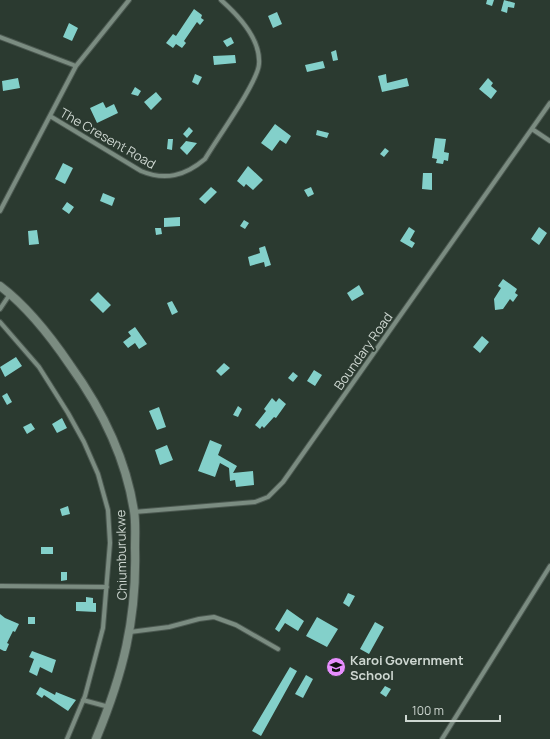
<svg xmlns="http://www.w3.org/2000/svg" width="550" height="739" font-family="Manrope,sans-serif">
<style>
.building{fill:#83d0ca}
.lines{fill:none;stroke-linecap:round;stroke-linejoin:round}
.street-casing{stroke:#4b5850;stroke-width:6}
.secondary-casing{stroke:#4b5850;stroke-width:10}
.street{stroke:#7b8c81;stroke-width:4}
.secondary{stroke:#7b8c81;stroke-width:8}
.labels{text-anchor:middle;stroke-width:4;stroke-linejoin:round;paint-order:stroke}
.street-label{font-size:13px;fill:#ced7d1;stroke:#2b3a30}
.poi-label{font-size:13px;font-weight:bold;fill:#ced7d1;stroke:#2b3a30;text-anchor:start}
</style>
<rect width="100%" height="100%" fill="#2b3a30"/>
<path class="building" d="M487,0H494L492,6L486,4Z
M504,0L515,3L514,8L508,7L507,13L501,11Z
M194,9L202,15L201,18L204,20L200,25L197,22L184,41L186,43L182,48L176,44L173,48L166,43L173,34L176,36Z
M277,12L282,24L273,28L268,16Z
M69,23L78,28L72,41L63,37Z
M231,37L234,43L227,47L223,41Z
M336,50L338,60L333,61L331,52Z
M235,55L236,63L214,65L213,56Z
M323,61L325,68L307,72L305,65Z
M195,74L202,77L198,85L192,82Z
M386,74L387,83L407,78L409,86L382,92L378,76Z
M18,78L20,88L3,91L2,81Z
M488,78L493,83L491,86L497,91L491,99L479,89Z
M135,87L141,91L138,96L131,94Z
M156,92L162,99L151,110L144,102Z
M103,102L106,108L114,104L118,113L97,123L90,108Z
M275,124L291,136L286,144L280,140L272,151L261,143Z
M189,127L193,131L187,138L183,134Z
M317,130L329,133L327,138L316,135Z
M435,138L446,139L444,152L449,153L448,161L444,160L443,164L436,163L437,159L432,158Z
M168,139H173L172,150L167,149Z
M186,141L197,143L187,155L180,148Z
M385,148L389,151L384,157L380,154Z
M63,163L73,168L65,184L55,179Z
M248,166L263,180L253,190L246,184L244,187L237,181Z
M423,173H432V190L422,189Z
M211,187L217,192L205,204L199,199Z
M311,187L314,194L308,197L304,190Z
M103,193L115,198L112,206L100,201Z
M67,202L74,207L69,214L62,209Z
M180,217V226L164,227V218Z
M244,220L249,223L245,229L240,226Z
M409,227L415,231L410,240L415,243L412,248L400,241Z
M539,227L547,233L539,245L531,239Z
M155,228H161L162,234L156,235Z
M37,230L39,244L29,245L28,231Z
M265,246L271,265L265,267L264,262L250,266L248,257L260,253L259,248Z
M503,279L517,289L515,293L518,295L513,302L510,299L503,309L495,310L494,299L501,288L498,286Z
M359,285L364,294L352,301L347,293Z
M98,292L111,305L103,313L90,300Z
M172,301L178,312L172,315L167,303Z
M135,327L147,344L139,349L135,343L128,348L123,342L131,336L128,332Z
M482,336L489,342L480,353L473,347Z
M16,357L22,366L5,377L0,367Z
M224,363L230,368L221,376L216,371Z
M314,370L322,375L315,386L307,381Z
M293,372L298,376L293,382L288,378Z
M7,393L12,402L7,405L2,396Z
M272,398L276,402L279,398L286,404L276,418L274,417L264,428L262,426L260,429L255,425L266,411L264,409Z
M238,406L242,409L238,417L233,415Z
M159,407L166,427L157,430L149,411Z
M62,418L67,428L57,433L52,424Z
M31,423L35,429L27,434L23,427Z
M210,440L222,445L218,455L237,466L233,473L253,471L254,485L236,487L235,480L230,481L229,468L220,463L215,477L198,471Z
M167,445L173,460L160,465L155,450Z
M68,506L70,514L62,516L60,509Z
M41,547H53V554H41Z
M61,572H67V580L61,581Z
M348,593L355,596L349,607L343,603Z
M86,597L93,598V603H96V612L76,611V602H86Z
M287,609L304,621L298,631L285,623L279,632L275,629Z
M0,614L5,618L19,624L15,632L13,631L7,643L9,644L6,651H4L0,649Z
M28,617H35V624H28Z
M317,617L338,629L327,647L306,636Z
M375,622L384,627L369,654L360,649Z
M32,651L56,660L52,673L40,667L37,676L29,672L34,659L29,657Z
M290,667L297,671L261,736L252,731Z
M306,675L313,679L303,698L295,694Z
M385,686L391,689L386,697L380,693Z
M40,687L55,695L56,692L76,700L68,711L44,695L42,698L36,694Z"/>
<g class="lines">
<defs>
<path id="street" d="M0,37L76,66
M50,116L141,171C165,181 185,176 205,159C216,140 258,82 259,64C261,39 238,15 221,0
M532,129L550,141
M0,211L76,66L129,0
M0,309L10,294
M0,322L39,367L68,413L84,442L98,474L108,510L110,543L103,628L85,696L67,739
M134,512L255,502L268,497L283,482L550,103
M0,586L107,587
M130,632L169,627L199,619L214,617L236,625L278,649
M83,700L109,707
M442,739L550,566"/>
<path id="secondary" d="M0,286C28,307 51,337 70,365C101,408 126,459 134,511C136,523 135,536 135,548C137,619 123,674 96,739"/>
</defs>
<use href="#street" class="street-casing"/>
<use href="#secondary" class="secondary-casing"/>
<use href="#street" class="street"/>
<use href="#secondary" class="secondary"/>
</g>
<defs>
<symbol id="school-disc" viewBox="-11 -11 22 22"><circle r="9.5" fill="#e88eff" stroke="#2b3a30"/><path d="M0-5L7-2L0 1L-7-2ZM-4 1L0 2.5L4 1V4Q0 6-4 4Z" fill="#111"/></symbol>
</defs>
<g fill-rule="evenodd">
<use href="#school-disc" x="325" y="656" width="22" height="22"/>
</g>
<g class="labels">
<g class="street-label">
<text transform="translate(108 138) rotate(30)" y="5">The Cresent Road</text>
<text transform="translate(363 351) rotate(-55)" y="5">Boundary Road</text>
<text transform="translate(121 555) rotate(-91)" y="5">Chiumburukwe</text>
</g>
<g class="poi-label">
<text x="350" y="665">Karoi Government<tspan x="350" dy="15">School</tspan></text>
</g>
</g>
<path d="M406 715v6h94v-6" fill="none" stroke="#ced7d1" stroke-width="2"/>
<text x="412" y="715" font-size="12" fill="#ced7d1" stroke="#2b3a30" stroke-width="3" paint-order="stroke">100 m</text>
</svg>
